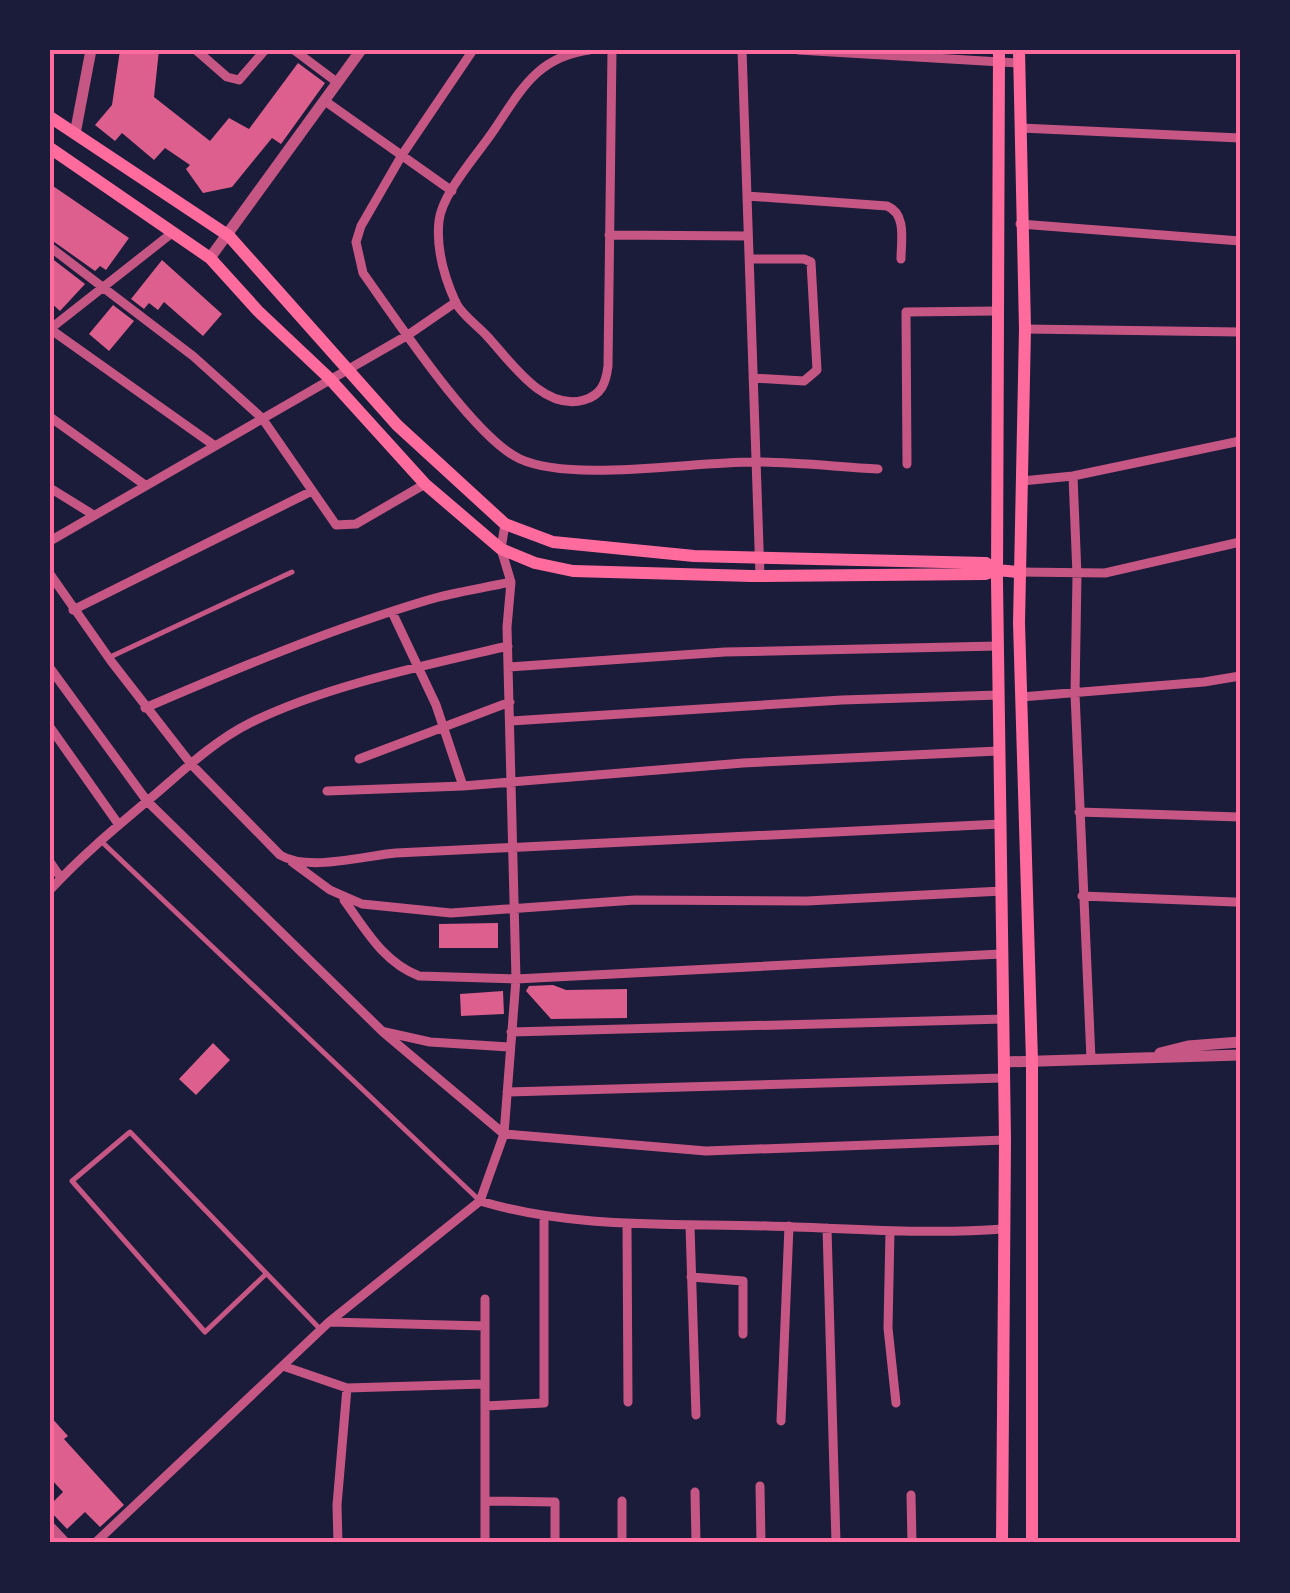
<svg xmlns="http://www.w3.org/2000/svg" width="1290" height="1593" font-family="'Titillium Web',sans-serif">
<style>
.building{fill:#dd5f8e}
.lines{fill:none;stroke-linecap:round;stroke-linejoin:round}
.service{stroke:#c65784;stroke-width:5}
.minor{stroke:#c65784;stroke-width:9}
.tertiary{stroke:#c65784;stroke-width:11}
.secondary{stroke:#ff6b9d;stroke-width:12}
.neatline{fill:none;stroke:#ff6b9d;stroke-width:4}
</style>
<rect width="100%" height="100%" fill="#1b1b3a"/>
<path class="building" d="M120,50H159L154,97L210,141L229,118L249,129L298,63L325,83L281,144L272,138L232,187L203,193L186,169L190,165L165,148L154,160L122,133L115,141L95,125L112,105Z
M50,184L129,238L106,270L100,266L95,271L50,239Z
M50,257L85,284L60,311L50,302Z
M162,260L222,314L203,336L164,302L158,310L149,303L144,309L131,299Z
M113,305L134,321L109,351L89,334Z
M498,923V948H439V924Z
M553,985L566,990L627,989V1018L551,1019L526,991L529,986Z
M503,991L504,1014L461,1016L460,994Z
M213,1043L230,1060L196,1095L179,1079Z
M50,1416L68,1436L64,1439L124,1505L100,1527L85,1512L67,1529L50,1511V1505L63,1492L50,1478Z"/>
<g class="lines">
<path class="service" d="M108,658L292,572
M102,842L478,1199
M266,1274L205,1332L72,1181L130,1132L321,1330"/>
<path class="minor" d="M196,50L227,77L239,80L265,50
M294,50L338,83
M473,50L402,155L361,226L356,242L363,273C395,318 474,438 520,459C573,483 695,461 756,462C797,462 838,467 878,469
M589,50C537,57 521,90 494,130C478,154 442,193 439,221C436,248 445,279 456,303C462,315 478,326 487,336C511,362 544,412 584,400C602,395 606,382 608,366L612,50
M742,50L760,576
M798,50L1018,63
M325,101L452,191
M1021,128L1240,138
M747,196L887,206C907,214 901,241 901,259
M1020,224L1240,241
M609,235L748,236
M50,247L193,356L262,418L336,525L356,524L425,484
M749,259H804L811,262L817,370L804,381L753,378
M50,329L215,446
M50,329L172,233
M1025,329L1240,332
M50,417L145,485
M907,464L906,312L997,311
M1073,476L1077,575L1075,694L1091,1059
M1022,481L1073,476L1240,441
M50,488L92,514
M50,541L408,335L456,302
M1018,572L1105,573L1240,542
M50,574L111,661L191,764L280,855C308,872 363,856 396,853L1001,824
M73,610L310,492
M392,612L436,705L463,786
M509,667L725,652L998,646
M50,668L147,801L383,1032L504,1134L706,1151L1005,1140
M1021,697L1204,682L1240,676
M145,708C238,668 331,629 428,600C455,592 484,588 511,582
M511,721L842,700L999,695
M50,727L119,825
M359,759L510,702
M327,791L463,786L743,763L998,751
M1079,812L1240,817
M50,862L61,878
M292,862L330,890L362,904L451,913L635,900L807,901L1002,891
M50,890C83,854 120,824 158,792C187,767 216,740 250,723C324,686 427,665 508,646
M1082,896L1235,902
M344,900C366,930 383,962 419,976L516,979L1001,954
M385,1032L430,1042L509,1047
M511,1032L1004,1019
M507,1092L1003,1078
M480,1201C574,1229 670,1223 767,1226C846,1228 924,1235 1003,1229
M627,1224L628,1402
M690,1226L696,1415
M827,1228L836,1543
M890,1231L888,1328L896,1403
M691,1277L743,1281V1334
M329,1322L485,1326
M283,1366L347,1388L484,1384
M485,1406L544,1403V1217
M781,1421L789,1226
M760,1486L761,1543
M695,1492L696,1543
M911,1495L912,1543
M485,1501L555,1502V1543
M95,1543L329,1322L480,1201L504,1134L516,979L507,627L511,582L501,549L505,524
M338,1543L337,1505L347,1388
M485,1543V1299
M622,1543V1501"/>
<path class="tertiary" d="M75,134L91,50
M210,258L361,50
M1160,1053L1188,1046L1240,1042
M1004,1062L1240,1055
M50,1527L65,1543"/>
<path class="secondary" d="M999,50L997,581L1005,1140L1002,1543
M1019,50L1025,329L1019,623L1032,1061V1543
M50,117L229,236L397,425L505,524L553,542L694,556L986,563L997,570L1018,572
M50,148L210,258L258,311L329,378L425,484L501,549L535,563L573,571L752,576L985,574L997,570"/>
</g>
<rect width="1290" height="1593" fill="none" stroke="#1b1b3a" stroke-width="105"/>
<rect x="52" y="52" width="1186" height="1488" class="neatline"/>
</svg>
